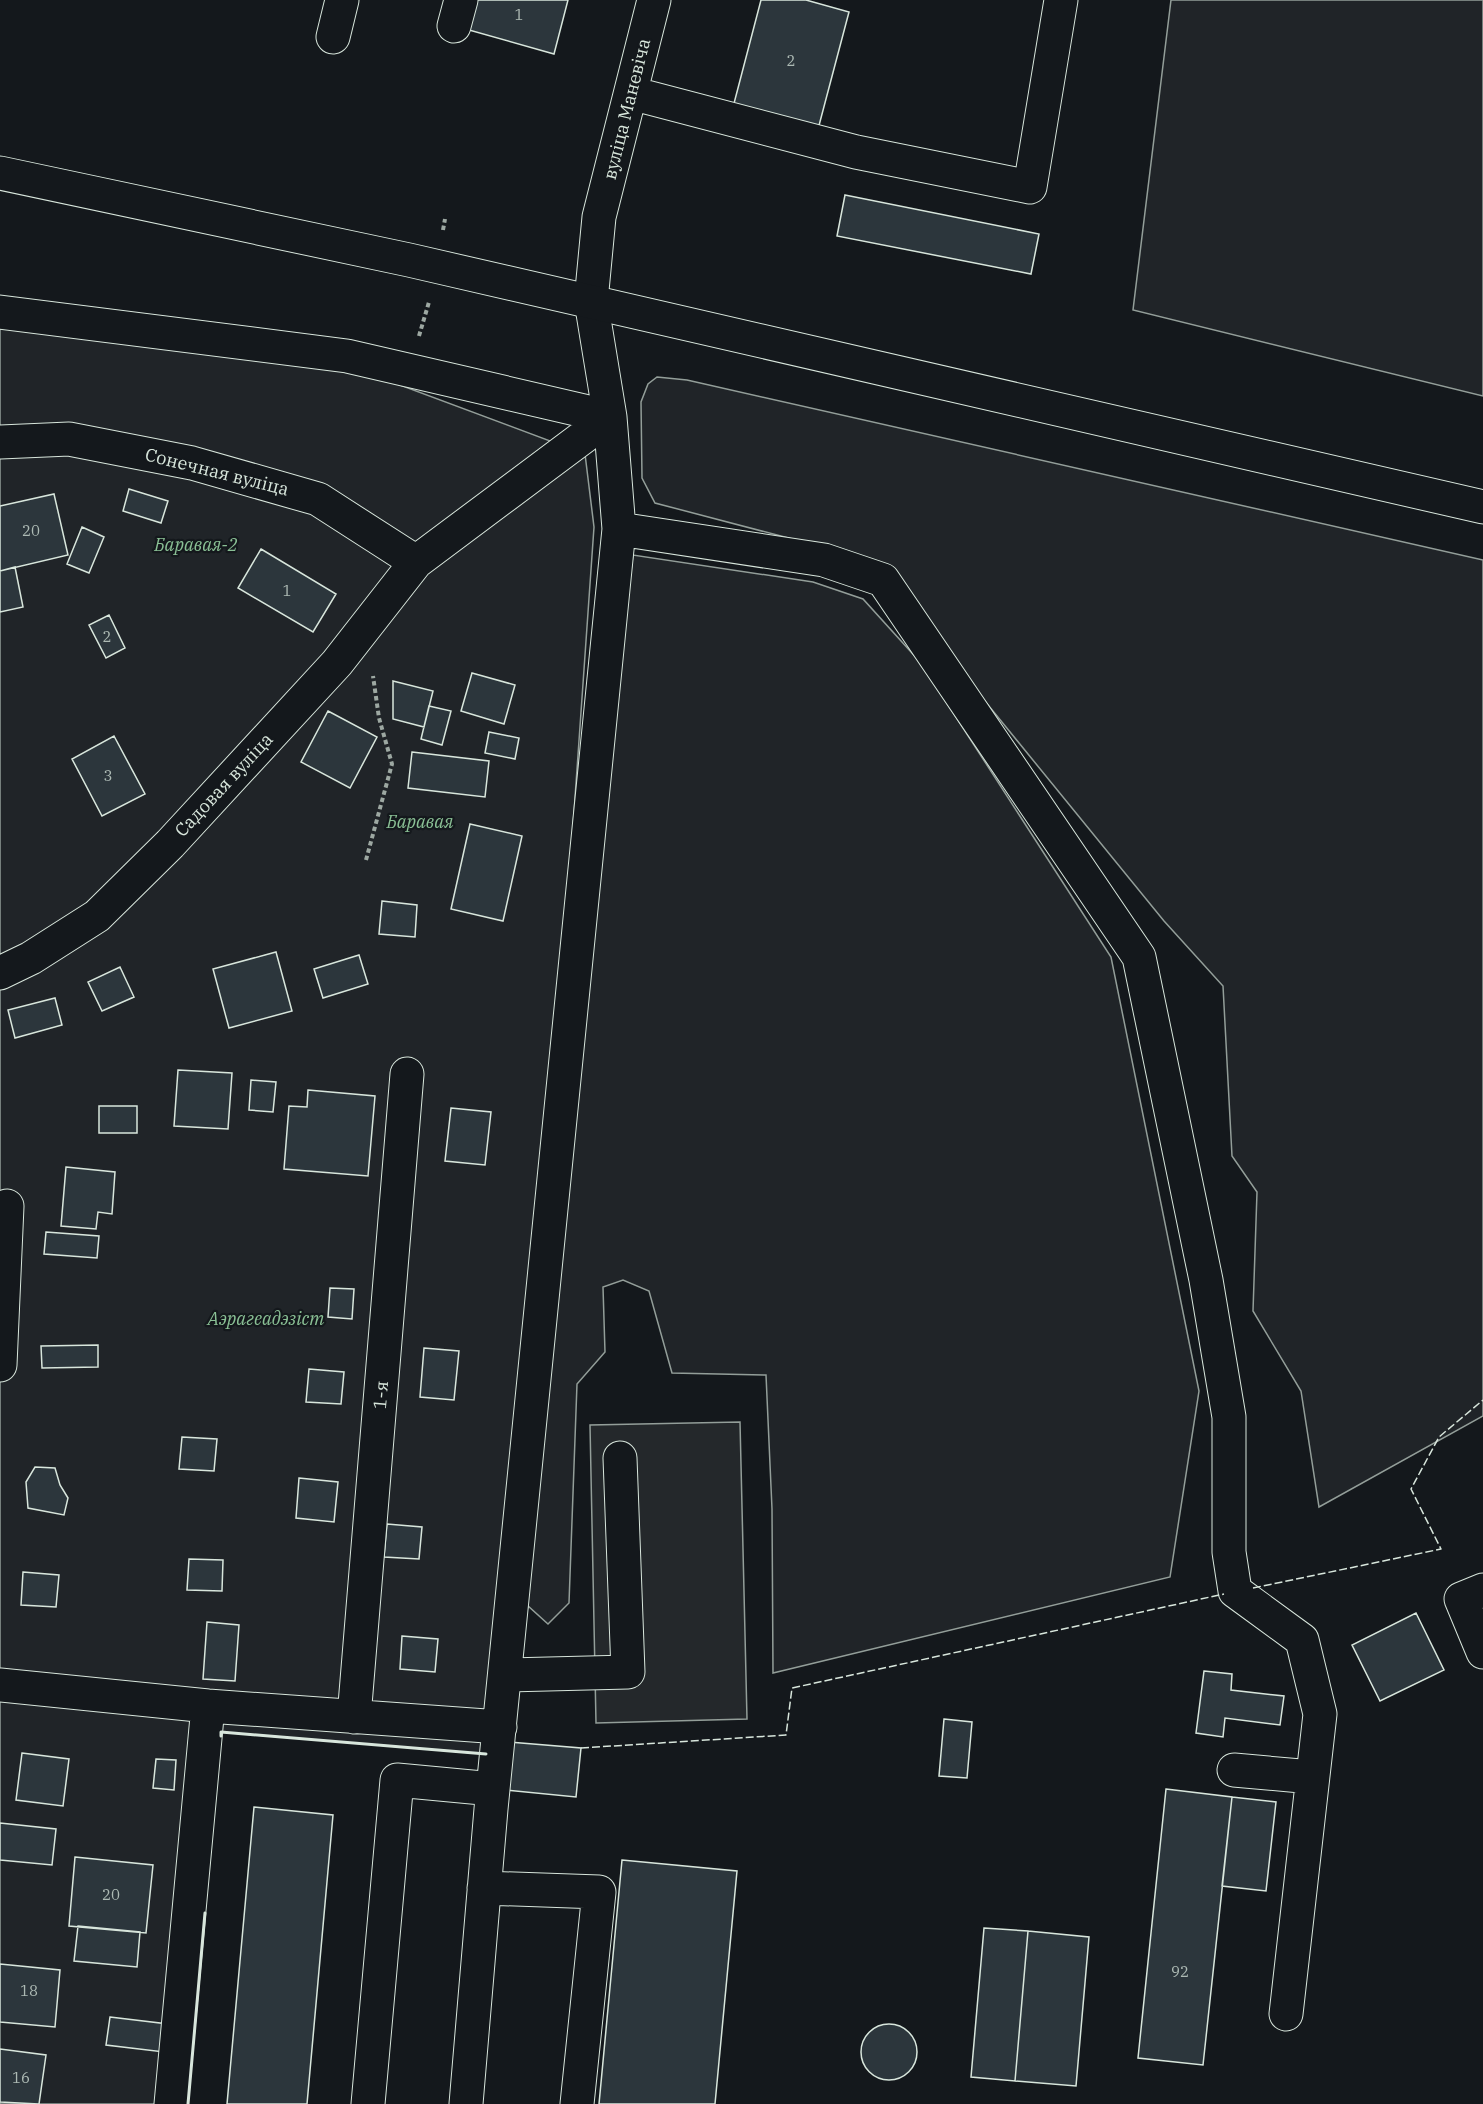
<svg xmlns="http://www.w3.org/2000/svg" width="1483" height="2104" font-family="'IBM Plex Serif',serif">
<style>
.green{fill:#202428;stroke:#939e99;stroke-width:1.5}
.parking{fill:#24282b;stroke:#939e99;stroke-width:1.5}
.building{fill:#2c363c;stroke:#d8e6dc;stroke-width:1.5}
.lines{fill:none;stroke-linecap:round;stroke-linejoin:round}
.minor-casing{stroke:#d8e6dc;stroke-width:35}
.major-casing{stroke:#d8e6dc;stroke-width:35}
.path{stroke:#9da8a2;stroke-width:4;stroke-dasharray:4.5 3;stroke-linecap:butt}
.minor{stroke:#14181c;stroke-width:33}
.major{stroke:#14181c;stroke-width:33}
.fence{stroke:#d8e6dc;stroke-width:1.5;stroke-dasharray:8 3;stroke-linecap:butt}
.wall{stroke:#d8e6dc;stroke-width:3}
.labels{text-anchor:middle;stroke-width:4.5;stroke-linejoin:round;paint-order:stroke}
.number-label{font-size:15px;fill:#adbab4}
.street-label{font-size:18px;fill:#d8e6dc;stroke:#14181c}
.park-label{font-size:18px;font-style:italic;fill:#8ac095;stroke:#14181c}
</style>
<rect width="100%" height="100%" fill="#14181c"/>
<path class="green" d="M1171,0H1483V396L1133,310Z
M0,322L349,366L585,454L594,527L566,926L625,619L633,555L813,582L863,599L921,663L1111,957L1199,1391L1170,1577L773,1673L772,1509L766,1375L672,1373L649,1291L623,1280L603,1287L605,1352L577,1384L569,1603L548,1624L528,1606L497,1755L221,1732L188,2104H0Z
M657,377L687,380L1483,560V1416L1319,1507L1301,1391L1253,1311L1257,1192L1232,1156L1223,986L1164,921L940,646L834,550L655,503L642,478L641,402L648,384Z"/>
<path class="parking" d="M740,1422L747,1719L596,1723L590,1425Z"/>
<path class="building" d="M477,0H568L554,54L469,30Z
M761,0H806L849,12L817,133L732,111Z
M845,195L1039,234L1031,274L837,236Z
M129,489L168,501L161,523L123,511Z
M54,494L68,555L0,571V506Z
M82,527L104,537L89,573L67,564Z
M261,549L336,594L313,632L238,588Z
M15,567L23,607L0,612V571Z
M109,615L125,648L106,658L89,625Z
M472,673L515,685L504,724L461,711Z
M393,681L433,691L424,727L393,719Z
M429,706L451,711L442,745L421,739Z
M328,711L377,737L350,788L301,762Z
M489,732L519,738L515,759L485,753Z
M114,736L145,794L102,816L72,759Z
M412,752L489,761L485,797L408,788Z
M470,824L522,836L503,921L451,909Z
M382,901L417,905L415,937L379,934Z
M276,952L292,1011L229,1028L213,969Z
M359,955L368,984L323,998L314,969Z
M120,967L134,997L102,1011L88,982Z
M55,998L62,1025L15,1038L8,1010Z
M178,1070L232,1073L228,1129L174,1126Z
M251,1080L276,1082L273,1112L249,1110Z
M308,1090L375,1096L368,1176L284,1169L289,1106L307,1107Z
M99,1106H137V1133H99Z
M451,1108L491,1112L485,1165L445,1161Z
M66,1167L115,1172L112,1214L98,1212L96,1229L61,1226Z
M46,1232L99,1236L97,1258L44,1254Z
M330,1288L354,1289L352,1319L328,1317Z
M98,1345V1367L42,1368L41,1346Z
M424,1348L459,1351L454,1400L420,1397Z
M309,1369L344,1372L341,1404L306,1402Z
M182,1437L217,1439L214,1471L179,1469Z
M35,1467L55,1468L60,1485L68,1498L64,1515L28,1508L26,1482Z
M299,1478L338,1482L334,1522L296,1518Z
M387,1524L422,1527L419,1559L384,1557Z
M189,1559L223,1560L222,1591L187,1590Z
M23,1572L59,1575L56,1607L21,1605Z
M1416,1613L1444,1670L1380,1701L1352,1645Z
M207,1622L239,1625L235,1681L203,1679Z
M402,1636L438,1639L435,1672L400,1669Z
M1204,1671L1232,1674L1231,1690L1284,1696L1280,1725L1225,1718L1223,1737L1196,1733Z
M944,1719L972,1722L967,1778L939,1776Z
M509,1742L581,1748L576,1797L505,1790Z
M22,1753L69,1759L63,1806L16,1800Z
M156,1759L176,1760L174,1790L153,1788Z
M1166,1789L1232,1797L1203,2065L1138,2058Z
M1232,1797L1276,1802L1266,1891L1222,1886Z
M254,1807L333,1815L307,2104H227Z
M0,1823L56,1829L52,1865L0,1860Z
M75,1857L153,1865L146,1933L69,1926Z
M622,1860L737,1871L715,2104H599Z
M78,1926L140,1932L137,1967L74,1961Z
M984,1928L1028,1931L1015,2081L971,2077Z
M1028,1931L1089,1937L1076,2086L1015,2081Z
M0,1964L60,1970L55,2027L0,2022Z
M110,2017L168,2024L164,2052L106,2045Z
M861 2052a28 28 0 1 1 56 0a28 28 0 1 1-56 0Z
M0,2049L46,2055L39,2104L0,2102Z"/>
<g class="lines">
<defs>
<path id="minor" d="M454,26L461,0
M333,37L342,0
M631,93L856,152L1030,187L1061,0
M0,312L347,356L610,417
M0,442L69,439L192,463L318,499L416,562
M619,529L824,560L883,580L1139,957L1206,1280L1229,1417V1552L1235,1591L1302,1640L1320,1714L1286,2014
M0,973L31,958L97,916L170,844L337,663L416,562L610,417
M0,1365L7,1206
M1483,1590L1461,1599L1483,1652
M505,1675L628,1672L620,1458
M0,1685L208,1706L500,1727
M354,1717L407,1074
M1234,1770L1312,1777
M484,1888L599,1892L577,2104
M171,2104L208,1706
M368,2104L397,1780L493,1789
M466,2104L491,1809L619,529L610,417L591,301L599,217L654,0"/>
<path id="major" d="M0,173L409,260L1483,507"/>
</defs>
<use href="#minor" class="minor-casing"/>
<use href="#major" class="major-casing"/>
<path class="path" d="M443,230L445,219
M419,336L429,302
M366,860L392,764L379,718L373,676"/>
<use href="#minor" class="minor"/>
<use href="#major" class="major"/>
<path class="fence" d="M1253,1588L1441,1549L1411,1489L1439,1437L1483,1400
M581,1748L786,1735L792,1688L1224,1594"/>
<path class="wall" d="M221,1736V1732L486,1754
M188,2104L205,1913"/>
</g>
<g class="labels">
<g class="number-label">
<text x="519" y="20">1</text>
<text x="791" y="66">2</text>
<text x="31" y="536">20</text>
<text x="287" y="596">1</text>
<text x="107" y="642">2</text>
<text x="108" y="781">3</text>
<text x="111" y="1900">20</text>
<text x="1180" y="1977">92</text>
<text x="29" y="1996">18</text>
<text x="21" y="2083">16</text>
</g>
<g class="street-label">
<text transform="translate(627 109) rotate(-76)" y="6">вуліца Маневіча</text>
<text transform="translate(217 472) rotate(14)" y="6">Сонечная вуліца</text>
<text transform="translate(224 785) rotate(-47)" y="6">Садовая вуліца</text>
<text transform="translate(381 1395) rotate(-85)" y="6">1-я</text>
</g>
<g class="park-label">
<text x="196" y="551">Баравая-2</text>
<text x="420" y="828">Баравая</text>
<text x="266" y="1325">Аэрагеадэзіст</text>
</g>
</g>
</svg>
